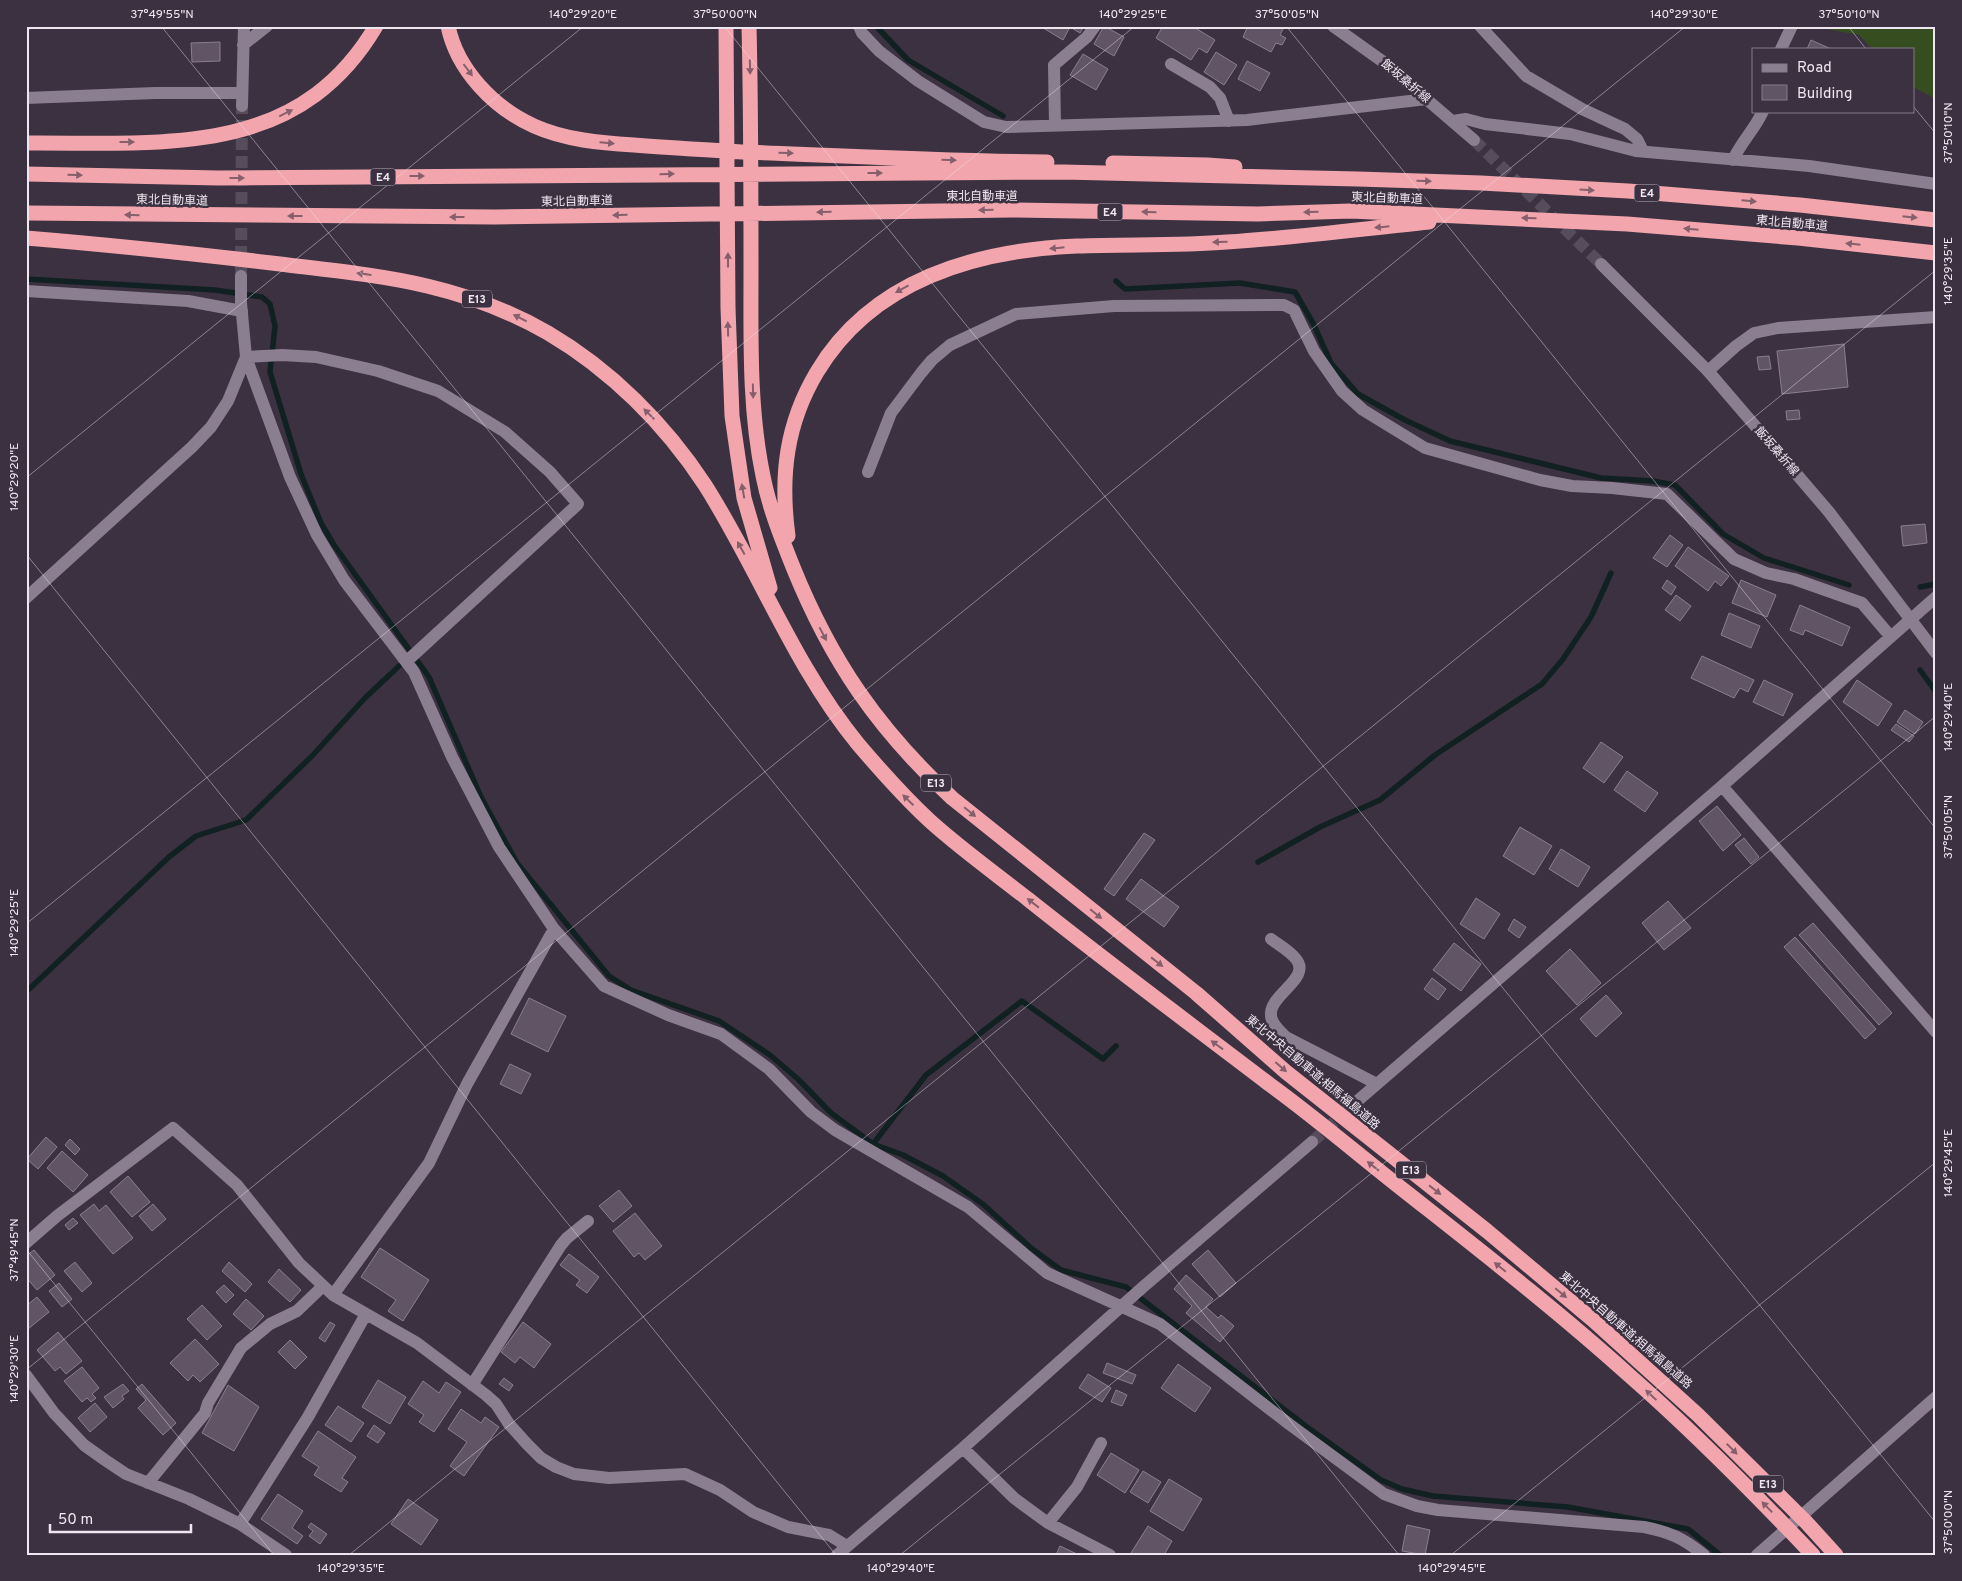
<svg xmlns="http://www.w3.org/2000/svg" width="1962" height="1581" font-family="Overpass,'Noto Sans JP',sans-serif">
<style>
.green{fill:#364d20}
.lines{fill:none;stroke-linecap:round;stroke-linejoin:round}
.stream{stroke:#112122;stroke-width:5.5}
.building{fill:#605465;stroke:#8b7e91}
.street-tunnel{stroke:#574c5b;stroke-width:12;stroke-dasharray:12 6;stroke-linecap:butt}
.secondary-tunnel{stroke:#574c5b;stroke-width:12;stroke-dasharray:12 6;stroke-linecap:butt}
.street{stroke:#8b7e91;stroke-width:12}
.secondary{stroke:#8b7e91;stroke-width:12}
.highway{stroke:#f2a5ac;stroke-width:15}
.oneway{fill:#855f6c}
.ticks{fill:none;stroke:#eee7f1;stroke-width:1;stroke-opacity:0.45}
.labels{text-anchor:middle;stroke-width:5;stroke-linejoin:round;paint-order:stroke}
.shield{fill:#3c3141;stroke:#b9b0bc;stroke-width:1}
.shield-label{font-size:11px;font-weight:bold;fill:#eee7f1}
.street-label{font-size:12px;fill:#eee7f1;stroke:#3c3141}
.neatline{fill:none;stroke:#eee7f1;stroke-width:2}
.ticks-label{font-size:12px;text-anchor:middle;fill:#eee7f1}
</style>
<rect width="100%" height="100%" fill="#3c3141"/>
<path class="green" d="M1811,26H1936V99L1913,87V49H1873L1859,35Z"/>
<g class="lines">
<path class="stream" d="M876,26L908,60L1003,116
M26,279L215,290L262,297L270,304L275,326L270,372L301,474L321,523L334,545L429,677L481,797L517,863L609,976L631,990L719,1021L770,1055L799,1080L831,1113L873,1144L903,1155L943,1176L984,1205L1031,1248L1061,1270L1126,1287L1307,1427L1381,1480L1402,1489L1433,1496L1568,1507L1688,1529L1720,1555
M1116,281L1125,289L1240,283L1295,292L1313,323L1331,363L1358,394L1405,420L1450,441L1601,478L1653,481L1675,485L1723,534L1764,558L1849,585
M1920,587L1936,584
M1920,670L1936,692
M1258,862L1320,827L1380,800L1435,755L1542,684L1563,659L1591,617L1611,573
M26,992L169,857L196,836L246,820L313,755L365,698L399,666
M873,1144L926,1075L1022,1001L1103,1059L1116,1046"/>
</g>
<path class="building" d="M1040,26H1084L1080,33L1070,27L1063,40Z
M1104,26L1124,37L1114,56L1094,44Z
M1163,26H1192L1215,40L1207,53L1199,48L1191,60L1156,38Z
M1248,26H1277L1283,29L1280,35L1286,38L1282,45L1276,43L1271,52L1243,37Z
M1811,40L1831,49H1807Z
M220,42V61L192,62L191,43Z
M1216,52L1237,65L1224,85L1204,72Z
M1083,54L1108,69L1096,90L1070,75Z
M1247,61L1270,73L1260,91L1238,79Z
M1844,344L1848,387L1782,394L1777,351Z
M1769,356L1771,369L1759,370L1757,357Z
M1799,410L1800,419L1787,420L1786,411Z
M1925,524L1927,543L1903,546L1901,526Z
M1670,535L1683,545L1667,567L1653,558Z
M1688,547L1729,576L1721,586L1715,581L1708,591L1675,566Z
M1667,580L1676,587L1671,595L1662,588Z
M1741,580L1776,595L1767,617L1732,603Z
M1676,595L1691,606L1680,621L1665,610Z
M1800,605L1850,627L1842,646L1805,630L1803,635L1790,630Z
M1729,613L1760,626L1751,648L1721,635Z
M1702,656L1754,680L1748,692L1740,688L1734,698L1691,678Z
M1764,680L1793,694L1783,716L1753,702Z
M1857,680L1892,704L1878,726L1843,702Z
M1905,710L1923,722L1915,734L1897,722Z
M1896,724L1914,736L1909,742L1891,730Z
M1601,742L1623,757L1604,783L1583,768Z
M1627,771L1658,793L1645,812L1614,790Z
M1717,806L1741,835L1723,851L1699,821Z
M1520,827L1552,846L1534,875L1503,856Z
M1144,833L1155,840L1114,896L1104,889Z
M1744,838L1759,857L1751,864L1735,845Z
M1561,849L1590,867L1578,887L1549,869Z
M1141,879L1179,907L1164,927L1126,899Z
M1476,898L1500,914L1484,939L1460,924Z
M1668,901L1691,928L1664,950L1642,923Z
M1514,919L1526,927L1519,938L1508,930Z
M1813,923L1892,1013L1879,1025L1799,935Z
M1795,937L1876,1029L1865,1039L1784,947Z
M1454,943L1481,964L1461,991L1433,970Z
M1570,949L1601,983L1577,1005L1546,971Z
M1432,978L1446,989L1438,1000L1424,989Z
M1606,995L1622,1013L1596,1037L1580,1019Z
M529,998L566,1016L548,1052L511,1034Z
M510,1064L531,1074L521,1094L500,1084Z
M46,1137L57,1147L38,1169L27,1159Z
M70,1139L80,1149L75,1155L65,1145Z
M62,1151L88,1175L73,1192L47,1168Z
M128,1176L150,1202L132,1217L110,1192Z
M619,1190L632,1206L613,1222L599,1206Z
M94,1204L99,1211L106,1205L133,1238L113,1254L80,1215Z
M153,1204L166,1219L152,1231L139,1216Z
M635,1213L662,1246L645,1260L639,1253L634,1257L613,1231Z
M73,1218L78,1223L69,1230L65,1225Z
M380,1248L429,1280L403,1321L388,1311L396,1300L361,1277Z
M34,1250L55,1275L37,1290L26,1277V1256Z
M1208,1250L1236,1283L1220,1297L1192,1264Z
M569,1254L599,1277L587,1293L576,1285L580,1280L560,1265Z
M75,1262L92,1283L82,1292L64,1271Z
M229,1262L252,1284L245,1292L222,1271Z
M279,1269L301,1290L290,1302L268,1282Z
M1186,1275L1213,1299L1206,1307L1218,1318L1221,1315L1234,1326L1220,1342L1186,1313L1192,1306L1174,1289Z
M59,1283L72,1299L62,1307L49,1291Z
M224,1285L234,1295L226,1303L216,1292Z
M37,1297L49,1312L28,1329L26,1327V1306Z
M246,1299L264,1316L251,1330L233,1314Z
M202,1305L222,1326L207,1340L187,1319Z
M330,1322L335,1325L325,1342L319,1338Z
M523,1322L551,1344L534,1368L520,1357L515,1363L501,1352Z
M58,1332L82,1361L66,1374L60,1367L55,1371L37,1350Z
M195,1339L219,1364L200,1382L193,1375L188,1381L170,1363Z
M290,1340L307,1357L295,1369L278,1352Z
M1107,1363L1136,1375L1132,1384L1103,1373Z
M1178,1364L1211,1388L1195,1412L1161,1388Z
M82,1367L99,1388L92,1394L96,1398L91,1402L87,1398L82,1402L64,1381Z
M1088,1374L1111,1388L1102,1402L1079,1388Z
M504,1378L513,1385L509,1391L499,1384Z
M378,1380L406,1397L390,1424L362,1407Z
M423,1381L439,1393L446,1382L461,1392L434,1432L419,1422L424,1415L408,1404Z
M123,1384L129,1391L122,1396L124,1399L113,1408L104,1397Z
M142,1384L176,1423L163,1435L138,1408L146,1400L136,1389Z
M228,1385L259,1407L234,1451L202,1433Z
M1116,1390L1127,1395L1122,1406L1111,1402Z
M95,1403L107,1417L90,1432L78,1418Z
M338,1406L364,1423L351,1442L325,1425Z
M461,1409L481,1423L485,1417L499,1427L464,1476L450,1466L467,1442L448,1429Z
M374,1425L385,1433L378,1443L367,1436Z
M318,1431L356,1457L342,1478L348,1482L341,1492L314,1475L319,1467L302,1456Z
M1111,1453L1139,1470L1125,1493L1097,1475Z
M1143,1471L1161,1482L1148,1503L1130,1492Z
M1169,1479L1202,1499L1183,1531L1150,1511Z
M278,1494L303,1511L292,1528L303,1536L297,1544L261,1519Z
M408,1499L438,1520L421,1545L391,1524Z
M311,1523L327,1534L320,1544L309,1536L313,1531L308,1527Z
M1407,1525L1430,1530L1425,1555L1402,1551Z
M1148,1526L1172,1541L1164,1555H1135L1131,1553Z
M1060,1546L1079,1555H1056Z"/>
<g class="lines">
<path class="street-tunnel" d="M241,276L242,106
M1312,1142L1355,1103"/>
<path class="secondary-tunnel" d="M1474,140L1601,264"/>
<path class="street" d="M859,26L862,33L879,51L918,81L984,122L1006,127L1247,120L1427,99
M1480,26L1526,76L1582,109L1625,129L1637,139L1643,151
M243,45L267,26
M1781,49L1792,26
M1171,64L1210,87L1220,98L1229,121
M26,98L155,93H242
M242,106L244,26
M1453,121L1466,119L1485,124L1570,134L1636,151L1809,166L1936,184
M1055,125L1054,65L1087,37L1095,26
M1733,160C1741,142 1755,129 1763,111
M26,291L188,301L242,311
M1708,371L1736,346L1754,333L1778,328L1936,317
M868,472L891,413L921,373L932,360L950,345L1016,314L1114,306L1284,305L1294,310L1314,351L1342,391L1363,410L1425,448L1540,480L1572,486L1612,488L1667,494L1734,559L1766,573L1794,579L1862,603L1891,637
M26,598L192,447L211,427L228,401L246,357L241,303V276
M407,661L578,504L550,472L505,432L438,391L378,371L316,357L282,355L246,357L290,477L317,535L344,580L414,672L452,757L499,847L554,929L604,986L668,1015L721,1034L769,1069L811,1112L835,1130L968,1207L1047,1273L1160,1324L1289,1424L1384,1494L1417,1506L1438,1510L1644,1527C1670,1532 1683,1538 1704,1555
M1722,786L1936,1032
M1271,939C1279,945 1290,951 1296,959C1312,978 1269,995 1271,1015C1271,1024 1280,1031 1286,1037L1377,1084
M1355,1103L1722,786L1936,597
M26,1243L57,1216L173,1128L237,1185L299,1263L333,1295L417,1343L486,1395L496,1404L509,1424L527,1444L541,1458L556,1467L574,1474L609,1478L685,1474L720,1490L753,1512L788,1527L829,1535L847,1546
M333,1295L429,1163L467,1084L554,929
M26,1375L54,1413L84,1445L105,1460L126,1474L189,1499L240,1524L286,1555
M472,1385L561,1245L567,1238L588,1221
M963,1448L1014,1498L1048,1523L1110,1555
M148,1483L205,1413L208,1403L241,1348L270,1324L297,1311L323,1286
M1048,1523L1077,1487L1101,1443
M240,1524L308,1417L366,1314
M837,1555L963,1448L1143,1287L1312,1142
M1757,1555L1936,1397"/>
<path class="secondary" d="M1333,26L1382,61L1474,140
M1601,264L1708,371L1829,512L1936,653"/>
<path class="highway" d="M448,26C457,70 494,108 534,126C565,140 601,143 634,145C671,148 708,150 744,152C845,156 946,161 1047,162
M726,26L728,308L732,416L744,498L770,588
M749,26C751,108 751,190 751,272C751,339 749,409 763,476C769,507 781,537 793,567C831,661 877,728 952,798L1196,993L1286,1072L1487,1231L1593,1320L1698,1415L1806,1522L1836,1555
M26,143C161,142 297,160 376,26
M1113,163L1207,165L1235,167
M26,174L219,178L1063,172L1358,179L1481,183L1628,191L1800,205L1936,220
M26,213L495,217L1011,210L1258,214L1351,211L1627,224L1798,238L1936,253
M26,238C111,245 196,254 280,264C379,276 459,282 548,333C611,370 665,424 705,485C759,570 794,666 858,744C881,771 904,797 930,821C961,849 996,874 1029,900C1108,963 1189,1023 1269,1084C1316,1118 1360,1156 1406,1192C1482,1252 1558,1311 1630,1376C1694,1432 1754,1493 1813,1555
M788,536C780,476 786,424 817,372C872,280 976,250 1077,246C1127,244 1177,246 1227,242C1294,238 1361,229 1429,222"/>
</g>
<defs><path id="oneway-solid" d="M-6-.8H1V-3.2L6.5 0L1 3.2V.8H-6Z" transform="scale(1.25)"/></defs>
<g class="oneway">
<use href="#oneway-solid" transform="translate(750 67) rotate(89)"/>
<use href="#oneway-solid" transform="translate(468 70) rotate(53)"/>
<use href="#oneway-solid" transform="translate(286 113) rotate(-26)"/>
<use href="#oneway-solid" transform="translate(127 142)"/>
<use href="#oneway-solid" transform="translate(607 143) rotate(5)"/>
<use href="#oneway-solid" transform="translate(786 153) rotate(2)"/>
<use href="#oneway-solid" transform="translate(949 160) rotate(2)"/>
<use href="#oneway-solid" transform="translate(875 173)"/>
<use href="#oneway-solid" transform="translate(667 174) rotate(-1)"/>
<use href="#oneway-solid" transform="translate(75 175) rotate(1)"/>
<use href="#oneway-solid" transform="translate(417 176)"/>
<use href="#oneway-solid" transform="translate(237 178)"/>
<use href="#oneway-solid" transform="translate(1424 181) rotate(2)"/>
<use href="#oneway-solid" transform="translate(1587 190) rotate(3)"/>
<use href="#oneway-solid" transform="translate(1749 201) rotate(5)"/>
<use href="#oneway-solid" transform="translate(986 210) rotate(179)"/>
<use href="#oneway-solid" transform="translate(824 212) rotate(179)"/>
<use href="#oneway-solid" transform="translate(1149 212) rotate(-179)"/>
<use href="#oneway-solid" transform="translate(1311 212) rotate(178)"/>
<use href="#oneway-solid" transform="translate(132 215) rotate(-179)"/>
<use href="#oneway-solid" transform="translate(620 215) rotate(179)"/>
<use href="#oneway-solid" transform="translate(295 216) rotate(-180)"/>
<use href="#oneway-solid" transform="translate(457 217) rotate(-180)"/>
<use href="#oneway-solid" transform="translate(1910 217) rotate(6)"/>
<use href="#oneway-solid" transform="translate(1529 218) rotate(-178)"/>
<use href="#oneway-solid" transform="translate(1382 227) rotate(174)"/>
<use href="#oneway-solid" transform="translate(1691 229) rotate(-175)"/>
<use href="#oneway-solid" transform="translate(1220 242) rotate(178)"/>
<use href="#oneway-solid" transform="translate(1853 244) rotate(-174)"/>
<use href="#oneway-solid" transform="translate(1057 248) rotate(174)"/>
<use href="#oneway-solid" transform="translate(728 260) rotate(-90)"/>
<use href="#oneway-solid" transform="translate(364 274) rotate(-173)"/>
<use href="#oneway-solid" transform="translate(902 289) rotate(151)"/>
<use href="#oneway-solid" transform="translate(520 318) rotate(-153)"/>
<use href="#oneway-solid" transform="translate(728 329) rotate(-91)"/>
<use href="#oneway-solid" transform="translate(753 391) rotate(89)"/>
<use href="#oneway-solid" transform="translate(649 414) rotate(-135)"/>
<use href="#oneway-solid" transform="translate(743 491) rotate(-100)"/>
<use href="#oneway-solid" transform="translate(741 548) rotate(-119)"/>
<use href="#oneway-solid" transform="translate(823 634) rotate(62)"/>
<use href="#oneway-solid" transform="translate(908 800) rotate(-136)"/>
<use href="#oneway-solid" transform="translate(970 812) rotate(39)"/>
<use href="#oneway-solid" transform="translate(1033 903) rotate(-142)"/>
<use href="#oneway-solid" transform="translate(1096 914) rotate(39)"/>
<use href="#oneway-solid" transform="translate(1157 962) rotate(38)"/>
<use href="#oneway-solid" transform="translate(1217 1045) rotate(-144)"/>
<use href="#oneway-solid" transform="translate(1281 1067) rotate(41)"/>
<use href="#oneway-solid" transform="translate(1373 1166) rotate(-142)"/>
<use href="#oneway-solid" transform="translate(1435 1190) rotate(38)"/>
<use href="#oneway-solid" transform="translate(1500 1267) rotate(-141)"/>
<use href="#oneway-solid" transform="translate(1561 1293) rotate(40)"/>
<use href="#oneway-solid" transform="translate(1651 1395) rotate(-137)"/>
<use href="#oneway-solid" transform="translate(1732 1449) rotate(45)"/>
<use href="#oneway-solid" transform="translate(1767 1507) rotate(-134)"/>
</g>
<path class="ticks" d="M161,26L1399,1555M724,26L1936,1523M1286,26L1936,829M1848,26L1866,49M26,32L33,26M1913,106L1936,134M26,478L584,26M26,554L836,1555M26,924L1135,26M26,1249L274,1555M26,1370L1686,26M349,1555L1936,270M900,1555L1936,716M1451,1555L1936,1162"/>
<g class="labels">
<g class="shield">
<rect x="370.5" y="168.5" width="25" height="17" rx="4"/>
<rect x="1634.5" y="184.5" width="25" height="17" rx="4"/>
<rect x="1097.5" y="203.5" width="25" height="17" rx="4"/>
<rect x="462" y="290.5" width="30" height="17" rx="4"/>
<rect x="921" y="774.5" width="30" height="17" rx="4"/>
<rect x="1396" y="1161.5" width="30" height="17" rx="4"/>
<rect x="1753" y="1475.5" width="30" height="17" rx="4"/>
</g>
<g class="shield-label">
<text x="383" y="181">E4</text>
<text x="1647" y="197">E4</text>
<text x="1110" y="216">E4</text>
<text x="477" y="303">E13</text>
<text x="936" y="787">E13</text>
<text x="1411" y="1174">E13</text>
<text x="1768" y="1488">E13</text>
</g>
<g class="street-label">
<text transform="translate(1406 81) rotate(40)" y="4">飯坂桑折線</text>
<text x="982" y="200">東北自動車道</text>
<text transform="translate(1387 198) rotate(2)" y="4">東北自動車道</text>
<text transform="translate(172 200) rotate(1)" y="4">東北自動車道</text>
<text transform="translate(577 201) rotate(-1)" y="4">東北自動車道</text>
<text transform="translate(1792 223) rotate(5)" y="4">東北自動車道</text>
<text transform="translate(1777 451) rotate(49)" y="4">飯坂桑折線</text>
<text transform="translate(1313 1072) rotate(40)" y="4">東北中央自動車道;相馬福島道路</text>
<text transform="translate(1626 1330) rotate(41)" y="4">東北中央自動車道;相馬福島道路</text>
</g>
</g>
<rect width="1962" height="1581" fill="none" stroke="#3c3141" stroke-width="55"/>
<rect x="1752" y="48" width="162" height="65" fill="#3c3141" stroke="#837a87"/>
<rect x="1762" y="64" width="25" height="8" fill="#8b7e91" stroke="#837a87"/>
<text x="1797" y="72" font-size="15" fill="#eee7f1">Road</text>
<rect x="1762" y="85" width="25" height="15" fill="#605465" stroke="#837a87"/>
<text x="1797" y="98" font-size="15" fill="#eee7f1">Building</text>
<path d="M50 1524v8h141v-8" fill="none" stroke="#eee7f1" stroke-width="2.5"/>
<text x="58" y="1524" font-size="15" fill="#eee7f1" stroke="#3c3141" stroke-width="4" paint-order="stroke">50 m</text>
<rect x="28" y="28" width="1906" height="1526" class="neatline"/>
<g class="ticks-label">
<text x="162" y="18">37°49'55"N</text>
<text x="583" y="18">140°29'20"E</text>
<text x="725" y="18">37°50'00"N</text>
<text x="1133" y="18">140°29'25"E</text>
<text x="1287" y="18">37°50'05"N</text>
<text x="1684" y="18">140°29'30"E</text>
<text x="1849" y="18">37°50'10"N</text>
<text transform="translate(1948 133) rotate(-90)" y="4">37°50'10"N</text>
<text transform="translate(1948 271) rotate(-90)" y="4">140°29'35"E</text>
<text transform="translate(14 477) rotate(-90)" y="4">140°29'20"E</text>
<text transform="translate(1948 717) rotate(-90)" y="4">140°29'40"E</text>
<text transform="translate(1948 827) rotate(-90)" y="4">37°50'05"N</text>
<text transform="translate(14 923) rotate(-90)" y="4">140°29'25"E</text>
<text transform="translate(1948 1163) rotate(-90)" y="4">140°29'45"E</text>
<text transform="translate(14 1250) rotate(-90)" y="4">37°49'45"N</text>
<text transform="translate(14 1369) rotate(-90)" y="4">140°29'30"E</text>
<text transform="translate(1948 1522) rotate(-90)" y="4">37°50'00"N</text>
<text x="351" y="1572">140°29'35"E</text>
<text x="901" y="1572">140°29'40"E</text>
<text x="1452" y="1572">140°29'45"E</text>
</g>
</svg>
